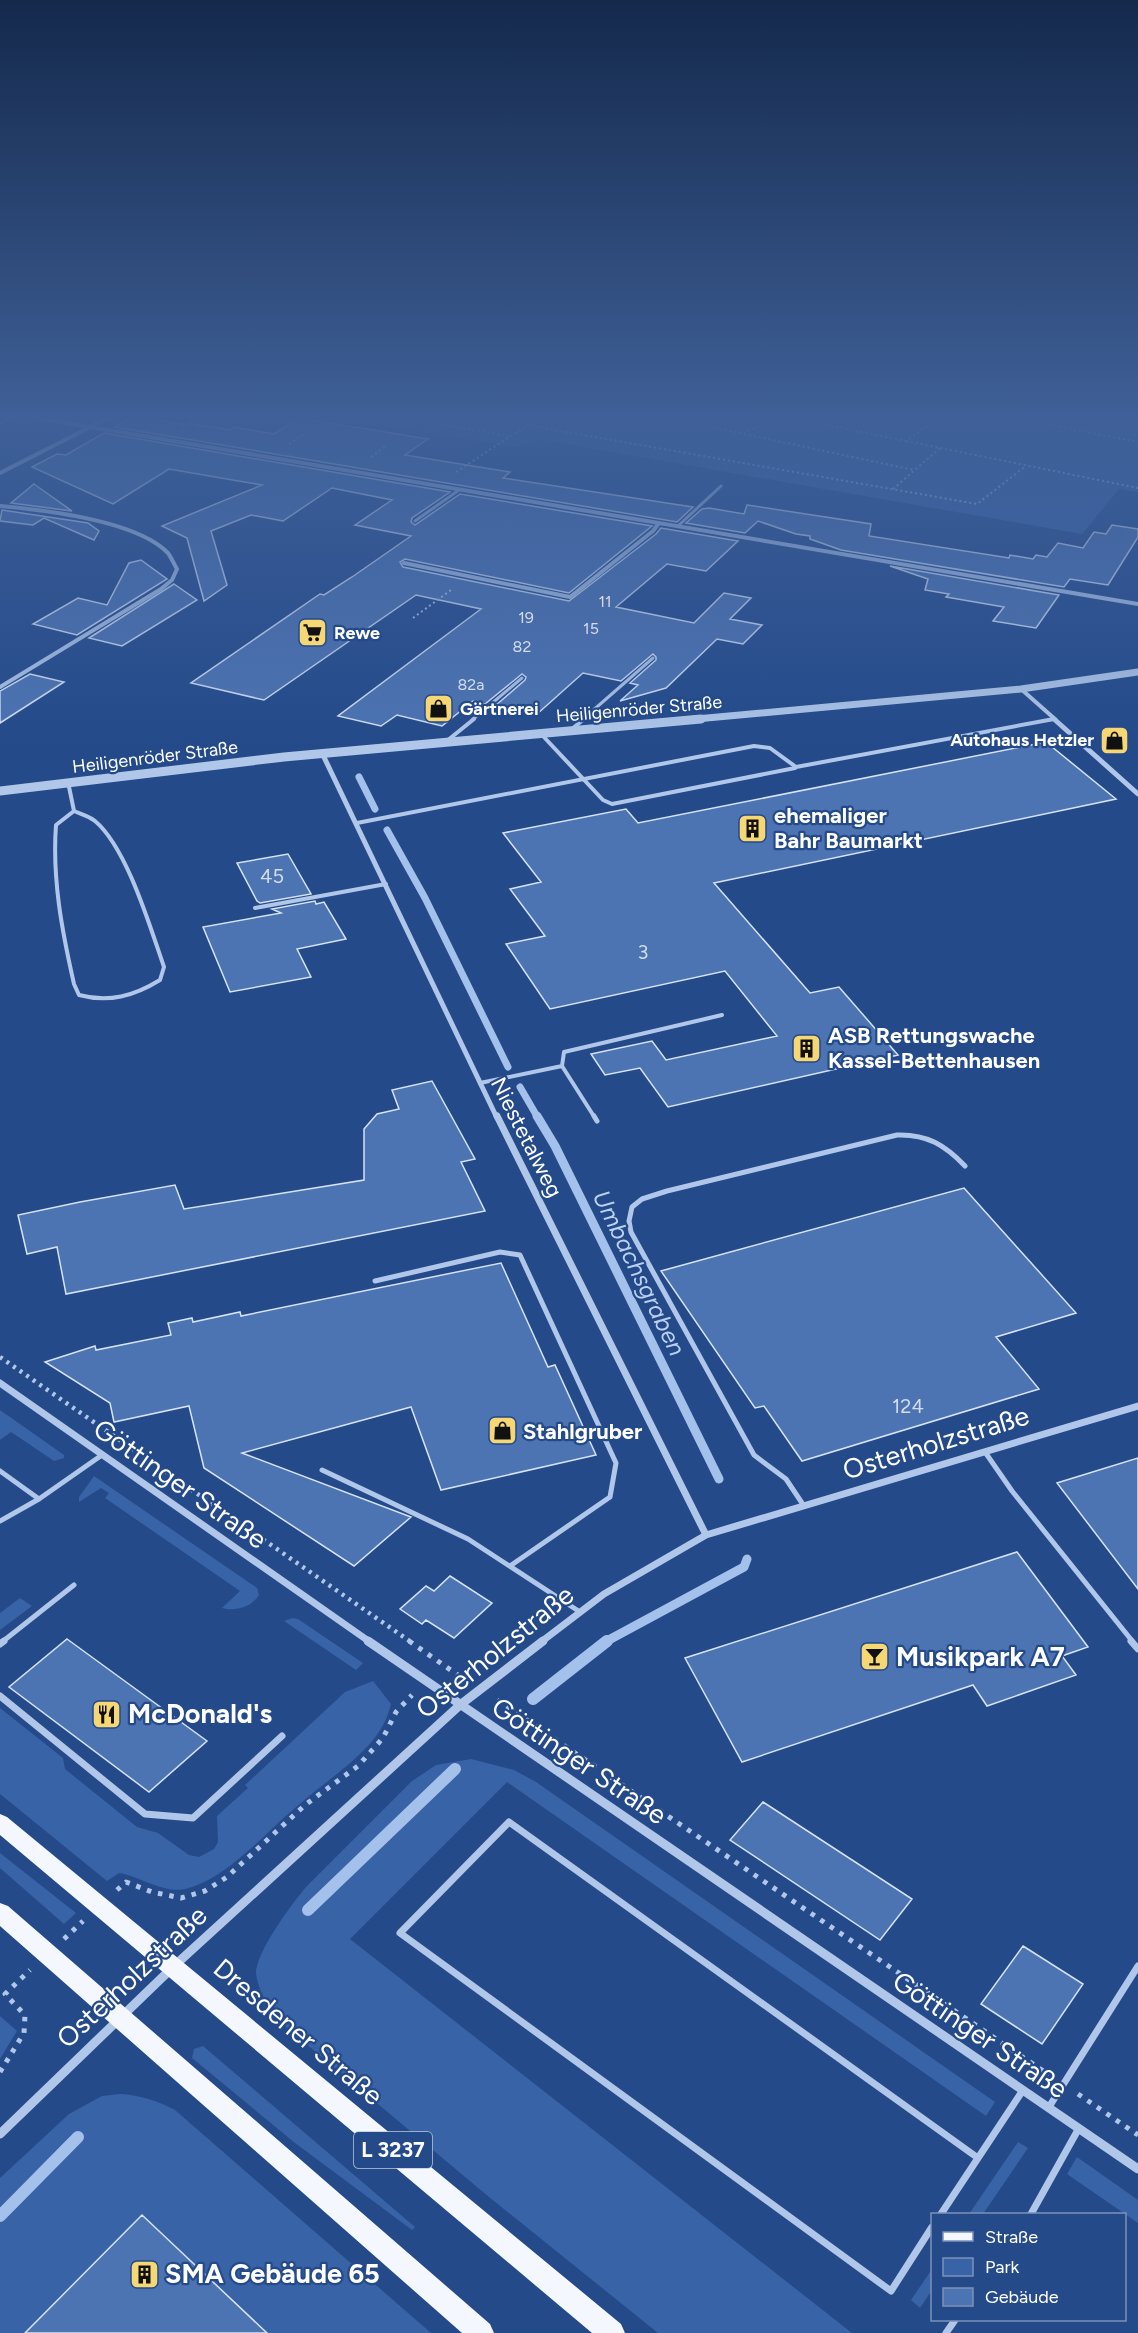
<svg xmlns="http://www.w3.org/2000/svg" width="1138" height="2333" font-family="Figtree,sans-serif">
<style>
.green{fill:#3863a6}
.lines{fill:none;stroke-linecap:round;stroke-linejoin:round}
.stream-far2{stroke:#a4c1eb;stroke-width:7}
.stream-far1{stroke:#a4c1eb;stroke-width:9}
.stream{stroke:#a4c1eb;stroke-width:12}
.building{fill:#4c73b2;stroke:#d5e2f8;stroke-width:1.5}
.path-far2{stroke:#b0c7ea;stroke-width:2;stroke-dasharray:2 3;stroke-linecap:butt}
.path-far1{stroke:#b0c7ea;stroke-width:4.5;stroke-dasharray:3 5;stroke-linecap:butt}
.path{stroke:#b0c7ea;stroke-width:5;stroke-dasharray:4.5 7;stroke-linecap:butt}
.service-far3{stroke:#b0c7ea;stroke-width:3}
.service-far2{stroke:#b0c7ea;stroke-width:4}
.service-far1{stroke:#b0c7ea;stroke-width:5}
.service{stroke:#b0c7ea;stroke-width:7}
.minor-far3{stroke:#b0c7ea;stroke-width:4}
.minor-far2{stroke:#b0c7ea;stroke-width:5}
.minor-far1{stroke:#b0c7ea;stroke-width:7}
.minor{stroke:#b0c7ea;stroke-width:9}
.tertiary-far1{stroke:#b0c7ea;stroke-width:7}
.tertiary{stroke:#b0c7ea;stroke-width:9}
.primary{fill:#f4f7fe;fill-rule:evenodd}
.labels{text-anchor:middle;stroke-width:4.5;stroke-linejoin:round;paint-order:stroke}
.far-number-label{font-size:16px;fill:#d2dcec}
.far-poi-label{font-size:18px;font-weight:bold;fill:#fff;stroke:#244a8a;text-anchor:start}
.far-street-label{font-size:18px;fill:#fff;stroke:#244a8a}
.number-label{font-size:20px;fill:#d2dcec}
.shield{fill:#244a8a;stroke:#bdc9dc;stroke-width:1.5}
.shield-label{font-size:21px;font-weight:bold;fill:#fff}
.poi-label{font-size:22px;font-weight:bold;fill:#fff;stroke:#244a8a;text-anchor:start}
.street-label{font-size:22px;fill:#fff;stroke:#244a8a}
.water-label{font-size:24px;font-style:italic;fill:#bcd1f1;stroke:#244a8a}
.near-street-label{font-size:27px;fill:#fff;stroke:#244a8a}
.near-poi-label{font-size:27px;font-weight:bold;fill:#fff;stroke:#244a8a;text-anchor:start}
</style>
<rect width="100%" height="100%" fill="#244a8a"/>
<path class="green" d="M341,418H1138V492L1119,489L1082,534L538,439L516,447Z
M0,1410L64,1455V1458L54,1461L11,1432L0,1440Z
M94,1476L257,1588L259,1595C252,1607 235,1612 222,1608L240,1591L105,1498L109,1493L101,1488L79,1502V1497Z
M20,1598L32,1606L0,1630V1613Z
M293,1618L298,1619L363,1663L356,1670L284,1621Z
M373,1681L391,1704C388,1717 382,1729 373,1740C352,1765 325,1782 301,1803C266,1831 228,1879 185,1889C164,1894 139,1876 119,1873L107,1881L0,1794V1708L63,1758L65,1769L137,1827L158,1833L189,1855L199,1857L214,1849L218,1842L217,1816L248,1788L245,1785L345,1692Z
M471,1759L514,1770L536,1782L995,2102L986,2116L507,1782L350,1939L852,2333H658L489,2197L274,2017C267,2004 258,1989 256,1974C255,1953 293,1902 307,1886L412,1781L436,1765Z
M0,1853L76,1913L64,1924L0,1868Z
M0,2016L17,2031L0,2059Z
M203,2046L415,2227L412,2230L295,2143L192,2058L194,2049Z
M120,2094C141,2095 157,2101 175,2110L431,2333H267L142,2215L25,2333H0V2178L69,2114L102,2096Z
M1018,2142L1028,2148L983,2214H969Z
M1077,2157L1138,2200V2223L1067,2174Z
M932,2269V2290L920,2308L911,2300Z"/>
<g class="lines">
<path class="stream-far2" d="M359,777L375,809
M387,830L425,898L508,1067
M520,1087L538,1118"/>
<path class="stream-far1" d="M537,1116L555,1146L719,1479
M605,1642L744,1567L747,1559"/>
<path class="stream" d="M533,1699L607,1641
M308,1910L455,1769
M0,2216L78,2137"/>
</g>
<path class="building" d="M131,418H149L186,425L189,423L230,430L234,427L274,434L299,418L428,439L405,455L510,472L503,478L693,507L677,522L115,427Z
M104,433L450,492L412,518L411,522L415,525L460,494L652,526L569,593L405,559L400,562L403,567L569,601L656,534L661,528L738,541L706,571L667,564L616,607L694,623L724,593L751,598L730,619L762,625L743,644L717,639L666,688L620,701L638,685L630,683L656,660V657L653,654L621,681L583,673L536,715L495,706L525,680L526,677L522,674L485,704L473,701L442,726L397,715L381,726L338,716L481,609L416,595L264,700L191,683L320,594L324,595L352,577L411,536L355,525L392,500L332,488L283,521L251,515L211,531L227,585L204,601L187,538L162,526L262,485L169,469L113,504L32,467L57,454L66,455Z
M34,484L72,511L11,503Z
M747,505L871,524L869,536L1009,558L1010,555L1033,559L1036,555L1047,557L1058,543L1083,548L1094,532L1106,534L1112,525L1138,529V537L1108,585L1070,579L1064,587L841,550L810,539V536L796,534L758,521L745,533L686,523L702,509L709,508L744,514Z
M2,510L88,523L99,531L94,540L44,518L33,525L0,521Z
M141,560L167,579L77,635L33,624L78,598L107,605L129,563Z
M890,566L1059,595L1036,628L993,621L1004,607L946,597L949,594L925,590L928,579Z
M174,584L197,600L122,646L89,638Z
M30,674L64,682L0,723V691Z
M1046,742L1116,799L714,883L810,993L839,987L898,1055L668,1107L640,1068L605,1075L591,1054L652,1041L666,1060L777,1036L725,971L550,1009L506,944L545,936L510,889L541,882L503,833L626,809L638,823Z
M288,854L311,894L260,903L257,901L237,863Z
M315,901L316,904L324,902L346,939L297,949L311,977L230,992L203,927L281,913L272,909Z
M432,1081L475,1159L461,1162L485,1211L66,1294L57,1247L27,1254L18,1215L80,1202L175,1185L184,1209L364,1180V1129L377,1114L399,1109L392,1090Z
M964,1188L1076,1313L996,1337L1039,1389L802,1461L764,1406L755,1408L661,1271Z
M501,1263L548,1367L555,1365L596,1455L441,1490L411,1407L242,1453L411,1517L354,1566L204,1468L189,1406L114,1422L110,1403L45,1362L95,1346L96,1350L171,1335L168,1323L192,1318L193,1322L240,1312L241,1316Z
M1138,1458V1589L1057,1483Z
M1017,1552L1088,1647L1062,1656L1076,1675L987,1706L973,1685L742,1762L685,1658Z
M450,1576L492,1603L454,1638L426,1620L422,1624L400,1609L426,1586L434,1591Z
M67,1639L207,1741L149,1792L9,1687Z
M763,1802L912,1899L880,1940L730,1840Z
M1023,1946L1083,1984L1042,2044L981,2004Z
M142,2215L267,2333H25Z"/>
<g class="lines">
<path class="path-far2" d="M404,418L509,436
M727,418L712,427L744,434L771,418
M792,418L906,441L939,418
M1015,418L1138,442
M526,425L977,504L1026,466
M744,434L914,470
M906,441L1138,488
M289,444L304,434
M371,457L385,447
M456,472L538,418
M893,489L940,448
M413,618L451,590"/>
<path class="path-far1" d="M0,1357L411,1642"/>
<path class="path" d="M409,1641L465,1680
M497,1700L1049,2075
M117,1890L126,1882L152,1892L181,1898L205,1891L227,1877L305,1805L358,1766L383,1738L396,1712L412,1695
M64,1939L83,1921
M0,2072L24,2033L25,2015L5,1994L30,1970
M1078,2094L1138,2135"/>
<path class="service-far3" d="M0,423L10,418
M415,521L459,490
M678,526L721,486
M472,720L522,678
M582,720L653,658
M1048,720L1054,719"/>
<path class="service-far2" d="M572,729L584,719
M542,735L603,800L612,804L795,768
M448,740L474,719
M68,782L74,811
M74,811C81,814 89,816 95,821C127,848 150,927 164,967L160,980C134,996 109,1003 79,995L74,984C62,931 52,879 56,825Z
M357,823L754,746L770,748L796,767L1054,719
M255,908L386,884
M562,1066L564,1052L722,1015
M480,1083L562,1066L595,1118"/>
<path class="service-far1" d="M594,1116L597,1121
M375,1281L500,1252L520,1255L616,1463L610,1497L510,1566
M985,1452L1012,1491L1133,1642
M322,1470L468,1539L580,1612
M0,1471L39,1499
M804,1506L786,1479L754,1455L631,1232L629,1221L632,1207L642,1199L667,1191L897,1135C927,1134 945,1145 965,1166
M0,1521L39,1499L102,1455
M2,1642L74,1585"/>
<path class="service" d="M1131,1641L1138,1649
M0,1644L4,1641
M0,1696L145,1814L193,1818L282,1736
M1049,2107L1138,1966
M941,2214L1023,2090
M1031,2214L1079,2128
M932,2227L891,2291L400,1933L509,1822L978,2158
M946,2333L955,2320"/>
<path class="minor-far3" d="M37,418L1138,604
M0,473L108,418
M0,506C44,510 136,520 168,553C171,557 174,564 177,569L172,580L161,589L0,687
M404,563L570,597L653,531L659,523
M1021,689L1056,720"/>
<path class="minor-far2" d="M1054,719L1138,794
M322,753L497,1118"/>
<path class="minor-far1" d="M497,1116L706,1535
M0,1383L370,1642
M541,1642L604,1594L706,1535L1138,1406"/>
<path class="minor" d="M368,1641L1138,2169
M0,2134L173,1967L460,1705L543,1641"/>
<path class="tertiary-far1" d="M685,720L1021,689L1138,672"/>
<path class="tertiary" d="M0,791L284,757L701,719"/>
<path class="primary" d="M0,1814L7,1817L621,2324L625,2333H592L0,1835Z
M0,1903L8,1906L490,2324L494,2333H462L0,1926Z"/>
</g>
<linearGradient id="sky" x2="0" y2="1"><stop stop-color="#14294c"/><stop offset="0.56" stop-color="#3f6098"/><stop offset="1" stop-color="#3f6098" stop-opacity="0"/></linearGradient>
<rect width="1138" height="744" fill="url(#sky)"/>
<defs>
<symbol id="supermarket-square" viewBox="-11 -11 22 22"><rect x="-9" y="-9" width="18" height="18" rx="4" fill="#f5d773" stroke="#244a8a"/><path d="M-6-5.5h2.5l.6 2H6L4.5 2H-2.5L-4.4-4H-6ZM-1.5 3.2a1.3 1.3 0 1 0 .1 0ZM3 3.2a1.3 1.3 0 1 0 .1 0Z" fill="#111"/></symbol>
<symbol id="shop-square" viewBox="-11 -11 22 22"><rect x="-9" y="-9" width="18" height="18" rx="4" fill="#f5d773" stroke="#244a8a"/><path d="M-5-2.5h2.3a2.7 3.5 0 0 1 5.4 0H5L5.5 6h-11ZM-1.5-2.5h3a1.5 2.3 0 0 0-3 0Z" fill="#111"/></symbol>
<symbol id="building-square" viewBox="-11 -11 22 22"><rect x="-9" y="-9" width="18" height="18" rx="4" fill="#f5d773" stroke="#244a8a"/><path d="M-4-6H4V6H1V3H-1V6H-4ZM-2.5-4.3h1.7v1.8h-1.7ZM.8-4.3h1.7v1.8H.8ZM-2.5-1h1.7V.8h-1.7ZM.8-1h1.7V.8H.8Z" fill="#111"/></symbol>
<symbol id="bar-square" viewBox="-11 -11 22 22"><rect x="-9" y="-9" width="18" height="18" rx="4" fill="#f5d773" stroke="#244a8a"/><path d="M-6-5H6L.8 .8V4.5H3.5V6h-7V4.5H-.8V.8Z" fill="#111"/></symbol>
<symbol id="restaurant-square" viewBox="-11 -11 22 22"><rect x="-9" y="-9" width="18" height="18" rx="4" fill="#f5d773" stroke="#244a8a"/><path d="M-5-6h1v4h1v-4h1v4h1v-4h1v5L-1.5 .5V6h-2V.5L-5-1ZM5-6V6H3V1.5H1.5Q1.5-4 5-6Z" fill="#111"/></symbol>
</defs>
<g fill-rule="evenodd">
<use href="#supermarket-square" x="296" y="616" width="33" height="33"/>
<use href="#shop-square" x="422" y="692" width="33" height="33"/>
<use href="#shop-square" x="1098" y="724" width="33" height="33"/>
<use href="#building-square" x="736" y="812" width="33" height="33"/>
<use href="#building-square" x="790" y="1032" width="33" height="33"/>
<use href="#shop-square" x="486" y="1414" width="33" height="33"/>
<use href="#bar-square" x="858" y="1640" width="33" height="33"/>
<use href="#restaurant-square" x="90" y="1698" width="33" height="33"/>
<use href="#building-square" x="128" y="2258" width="33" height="33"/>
</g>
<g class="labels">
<g class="far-number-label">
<text x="605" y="607">11</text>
<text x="526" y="623">19</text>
<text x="591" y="634">15</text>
<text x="522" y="652">82</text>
<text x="471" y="690">82a</text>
</g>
<g class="far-poi-label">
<text x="334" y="639">Rewe</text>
<text x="460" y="715">Gärtnerei</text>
<text x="1094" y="746" text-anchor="end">Autohaus Hetzler</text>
</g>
<g class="far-street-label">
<text transform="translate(639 709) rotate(-5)" y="6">Heiligenröder Straße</text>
<text transform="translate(155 757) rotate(-7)" y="6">Heiligenröder Straße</text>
</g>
<g class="number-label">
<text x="272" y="883">45</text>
<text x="643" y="959">3</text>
<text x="908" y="1413">124</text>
</g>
<rect class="shield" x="354" y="2132" width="78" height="36" rx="4.5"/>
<g class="shield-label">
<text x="393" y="2157">L 3237</text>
</g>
<g class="poi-label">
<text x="774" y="823">ehemaliger<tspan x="774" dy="25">Bahr Baumarkt</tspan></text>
<text x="828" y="1043">ASB Rettungswache<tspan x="828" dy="25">Kassel-Bettenhausen</tspan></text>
<text x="523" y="1439">Stahlgruber</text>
</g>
<g class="street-label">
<text transform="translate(527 1137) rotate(63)" y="8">Niestetalweg</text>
</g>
<g class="water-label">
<text transform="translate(639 1273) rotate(64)" y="8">Umbachsgraben</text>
</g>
<g class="near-street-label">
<text transform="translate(936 1443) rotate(-17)" y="9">Osterholzstraße</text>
<text transform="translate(180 1484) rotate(35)" y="9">Göttinger Straße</text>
<text transform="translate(495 1652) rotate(-39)" y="9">Osterholzstraße</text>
<text transform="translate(579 1761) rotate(34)" y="9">Göttinger Straße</text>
<text transform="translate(132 1977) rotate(-43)" y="9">Osterholzstraße</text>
<text transform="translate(298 2032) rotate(40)" y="9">Dresdener Straße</text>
<text transform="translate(980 2035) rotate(34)" y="9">Göttinger Straße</text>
</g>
<g class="near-poi-label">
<text x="896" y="1666">Musikpark A7</text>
<text x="128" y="1723">McDonald's</text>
<text x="165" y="2283">SMA Gebäude 65</text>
</g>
</g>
<rect x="931" y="2213" width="195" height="108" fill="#244a8a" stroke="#7c92b9" stroke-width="1.5"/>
<rect x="943" y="2232" width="30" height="9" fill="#f4f7fe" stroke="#7c92b9" stroke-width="1.5"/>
<text x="985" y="2243" font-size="18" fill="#ffffff">Straße</text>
<rect x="943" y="2258" width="30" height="18" fill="#3863a6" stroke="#7c92b9" stroke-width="1.5"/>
<text x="985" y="2273" font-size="18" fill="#ffffff">Park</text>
<rect x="943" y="2288" width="30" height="18" fill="#4c73b2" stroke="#7c92b9" stroke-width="1.5"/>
<text x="985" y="2303" font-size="18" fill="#ffffff">Gebäude</text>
</svg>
